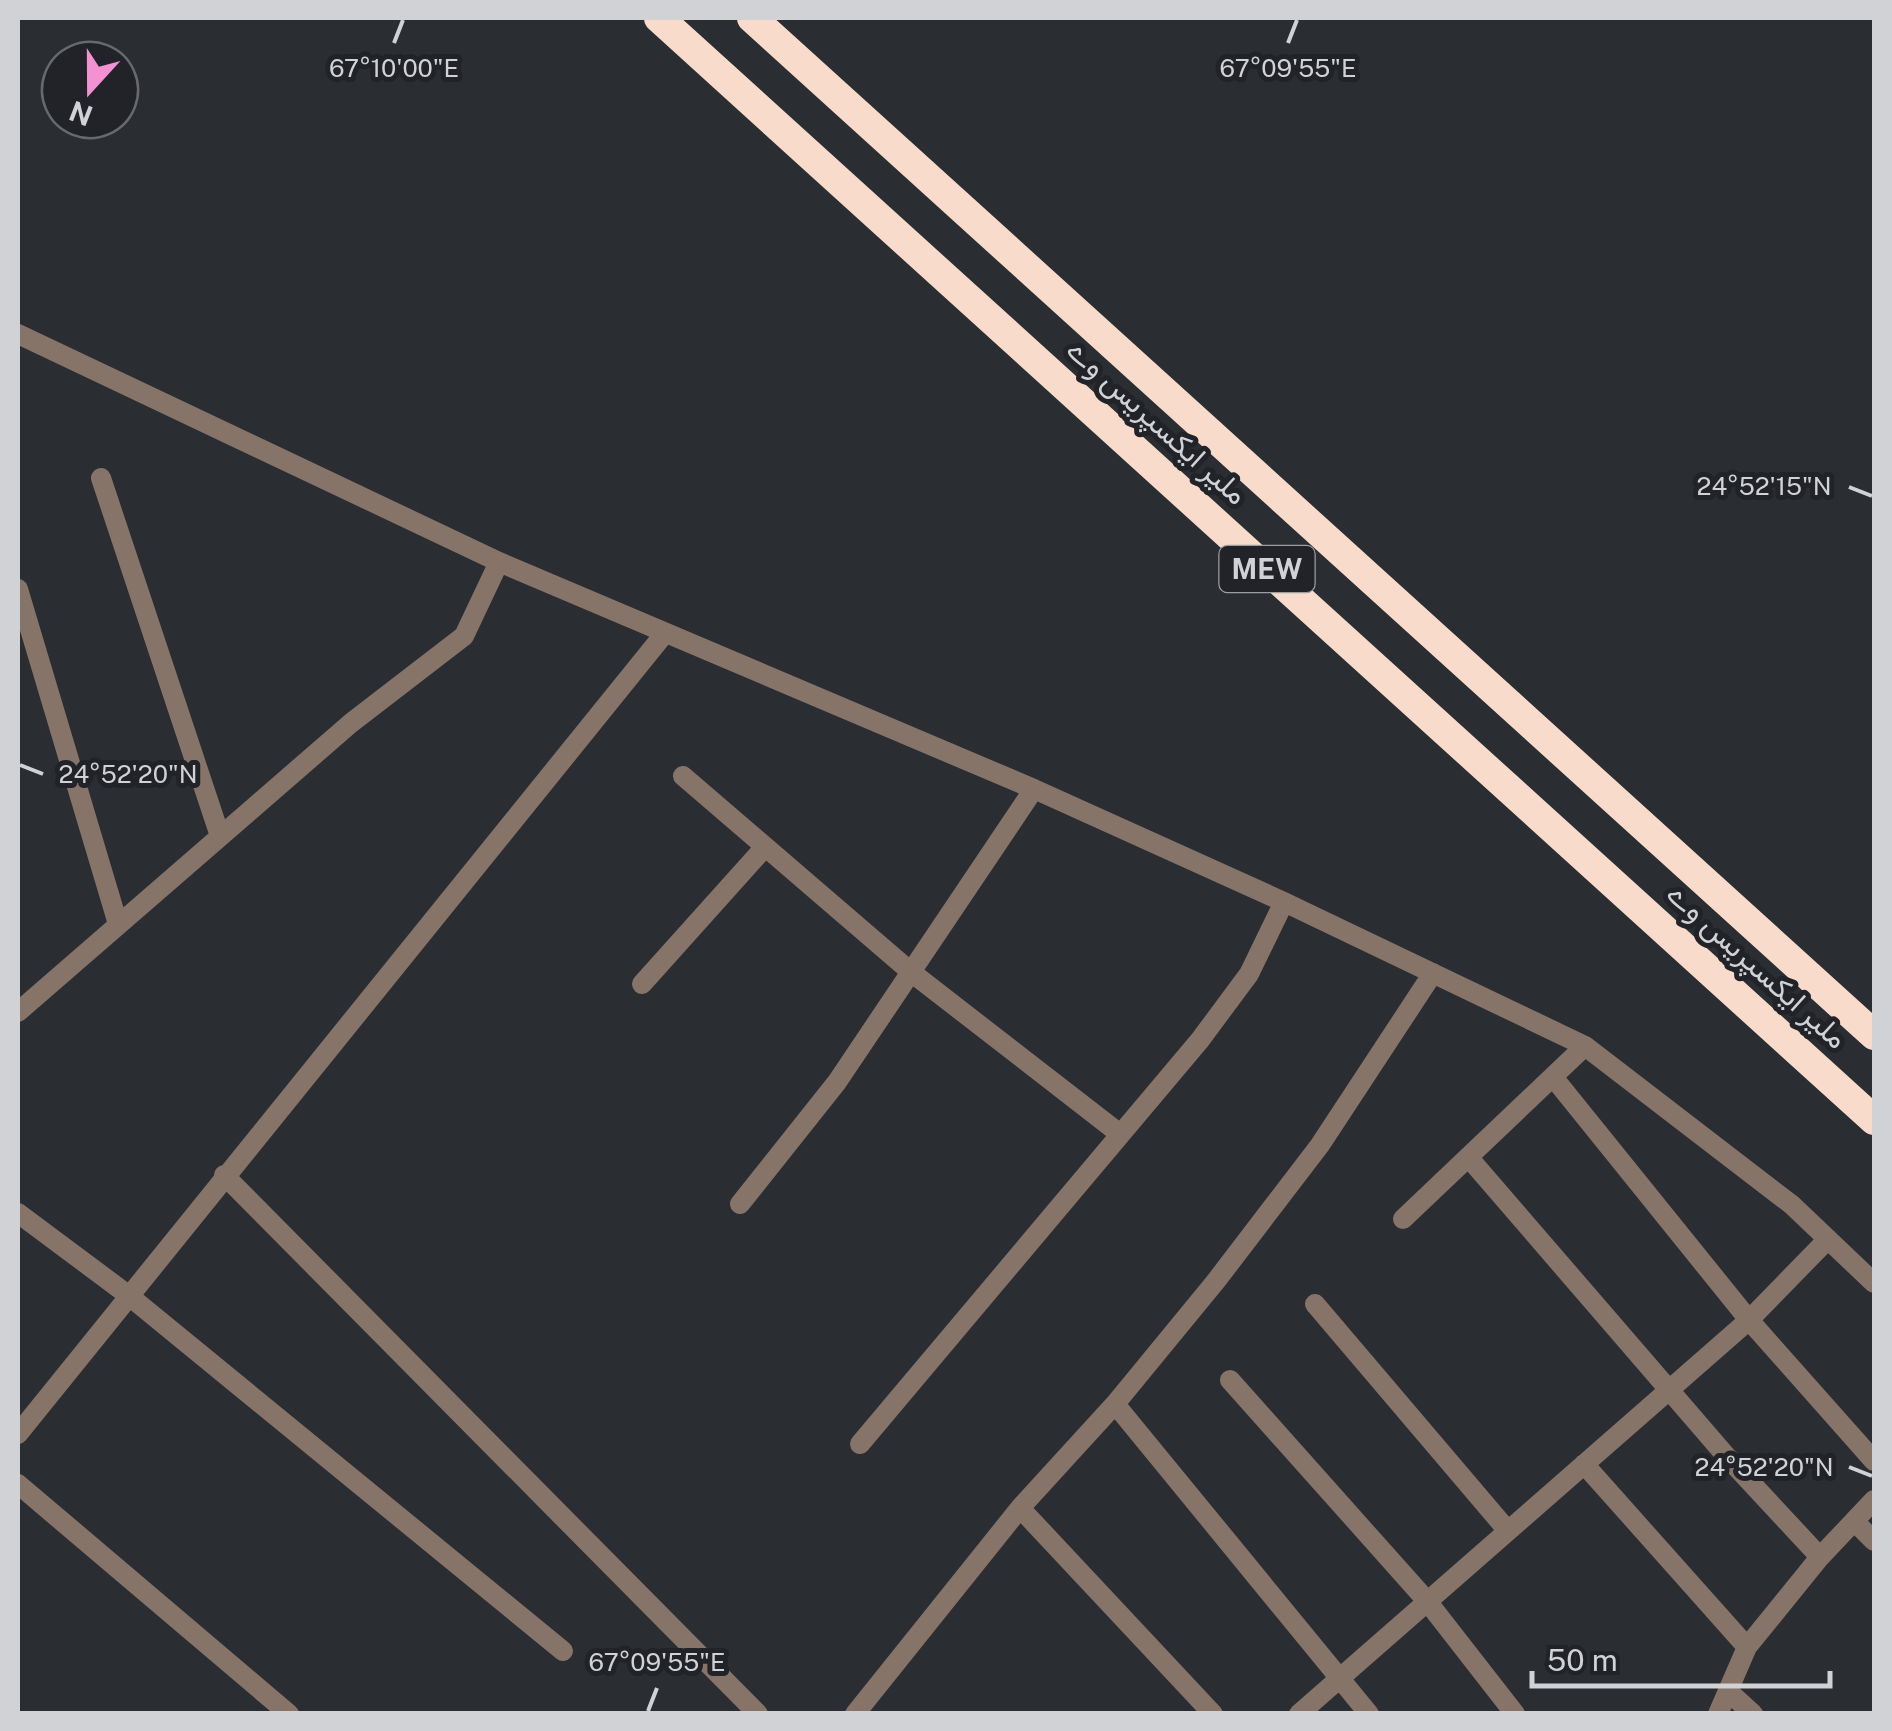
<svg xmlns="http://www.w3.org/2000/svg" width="1892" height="1731" font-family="'Public Sans',Vazirmatn,sans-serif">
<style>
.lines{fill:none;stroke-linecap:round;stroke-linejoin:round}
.minor{stroke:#877469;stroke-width:20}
.motorway{stroke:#f9dbcb;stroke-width:30}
.ticks{fill:none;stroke:#d0d2d5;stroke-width:4}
.labels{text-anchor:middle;stroke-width:10;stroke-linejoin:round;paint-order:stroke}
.shield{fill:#212328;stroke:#9c9ea1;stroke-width:2.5}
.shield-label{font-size:28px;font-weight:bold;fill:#d0d2d5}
.street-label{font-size:30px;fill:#d0d2d5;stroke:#212328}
.ticks-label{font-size:25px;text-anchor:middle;fill:#d0d2d5;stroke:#212328;stroke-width:10;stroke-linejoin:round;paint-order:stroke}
</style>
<rect width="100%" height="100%" fill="#2a2d32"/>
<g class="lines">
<path class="minor" d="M18,334L499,562L1034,789L1284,902L1585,1046L1792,1205L1874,1283
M101,478L220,836
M18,589L118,924
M683,776L911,972L1120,1134
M642,984L765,847
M18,1012L351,723L464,636L499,562
M1553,1077L1749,1320L1874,1461
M1469,1158L1727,1457L1820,1557
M224,1175L758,1714
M740,1204L837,1082L1034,789
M18,1213L128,1295L563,1651
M1403,1219L1585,1046
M1315,1304L1508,1531
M1230,1380L1427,1601L1515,1714
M1115,1404L1369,1714
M18,1434L665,633
M860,1444L1200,1040L1249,974L1284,902
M1584,1464L1747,1647
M18,1484L289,1714
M1020,1508L1213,1714
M1855,1522L1874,1541
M1730,1693L1753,1714
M855,1714L1020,1508L1115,1404L1216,1281L1320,1145L1433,973
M1299,1714L1749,1320L1828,1239
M1718,1714L1747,1647L1820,1557L1874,1500"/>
<path class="motorway" d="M659,18L1874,1120
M752,18L1874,1035"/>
</g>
<path class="ticks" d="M394,43L403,20M1288,43L1297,20M1849,487L1872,496M20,765L43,774M1849,1467L1872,1476M648,1711L657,1688"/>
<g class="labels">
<rect class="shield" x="1219.5" y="546" width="95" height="46" rx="8"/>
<g class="shield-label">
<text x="1267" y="579">MEW</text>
</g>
<g class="street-label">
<text transform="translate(1157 422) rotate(42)" y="10">ملیر ایکسپریس وے</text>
<text transform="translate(1757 966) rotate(42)" y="10">ملیر ایکسپریس وے</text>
</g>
</g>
<g class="ticks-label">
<text x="394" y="77">67°10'00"E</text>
<text x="1288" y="77">67°09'55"E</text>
<text x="1764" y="495">24°52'15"N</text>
<text x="128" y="783">24°52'20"N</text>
<text x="1764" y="1476">24°52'20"N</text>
<text x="657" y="1671">67°09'55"E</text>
</g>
<rect width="1892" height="1731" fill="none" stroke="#d0d2d5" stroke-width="40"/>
<g transform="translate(90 90) rotate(201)"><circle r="48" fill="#212328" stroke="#67696d" stroke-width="2.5"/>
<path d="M0-8L18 38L0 25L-18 38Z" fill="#f491d3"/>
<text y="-15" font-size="28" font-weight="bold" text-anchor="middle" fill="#d0d2d5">N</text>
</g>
<path d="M1532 1671v15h298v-15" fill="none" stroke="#d0d2d5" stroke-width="5"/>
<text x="1547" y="1671" font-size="30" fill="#d0d2d5" stroke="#212328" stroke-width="8" paint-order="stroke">50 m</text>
</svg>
